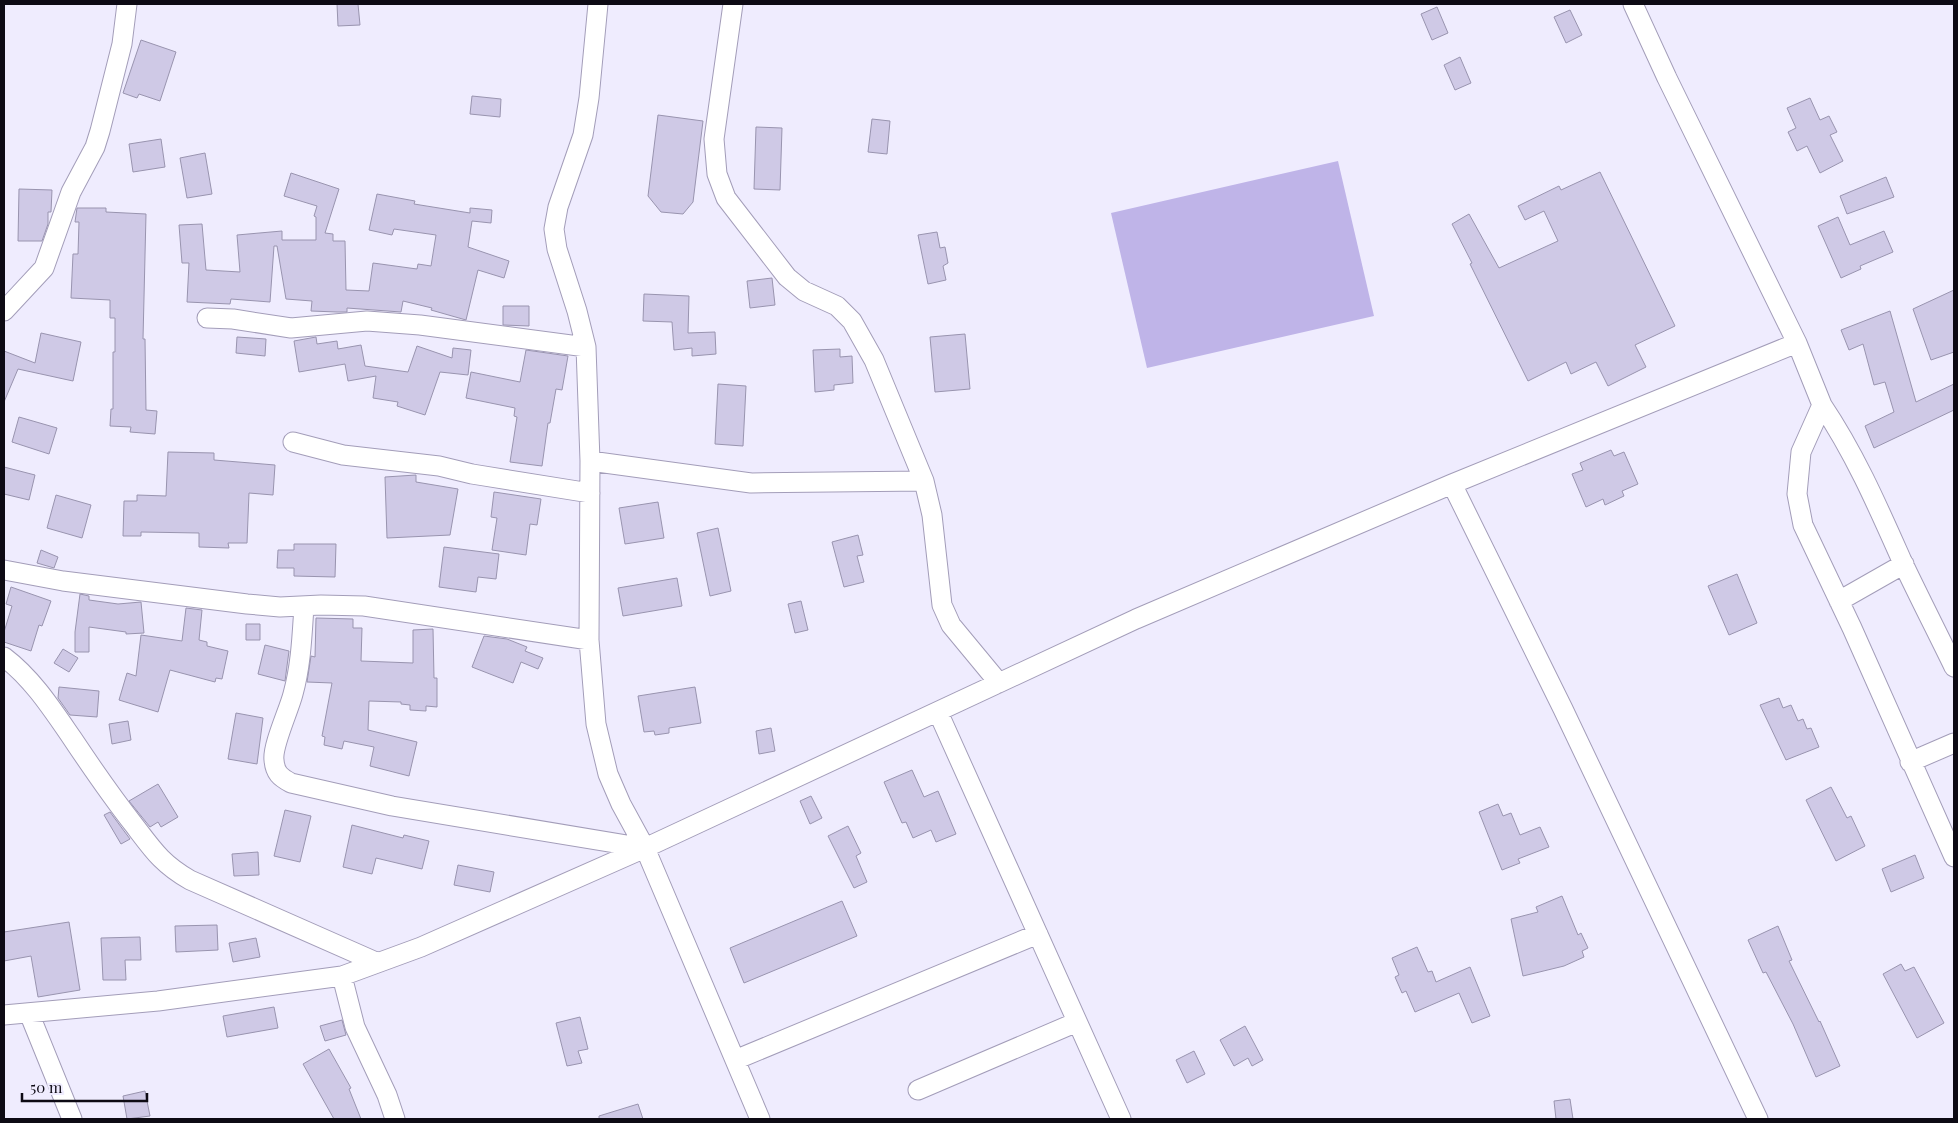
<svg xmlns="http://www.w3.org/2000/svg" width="1958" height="1123" font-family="'Playfair Display',serif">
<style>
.garden{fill:#bfb4e8}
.building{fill:#cfc9e6;stroke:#9994af}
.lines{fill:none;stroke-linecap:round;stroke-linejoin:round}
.minor-casing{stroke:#a39db9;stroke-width:21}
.minor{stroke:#fff;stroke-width:19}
</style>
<rect width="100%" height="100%" fill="#efecfe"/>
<path class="garden" d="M1338,161L1374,316L1147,368L1111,213Z"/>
<path class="building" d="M337,4H358L360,25L338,26Z
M1437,7L1448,33L1432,40L1421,14Z
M1570,10L1582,35L1566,43L1554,17Z
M141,40L176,52L160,101L139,94L137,98L123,93Z
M1460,57L1471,83L1455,90L1444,65Z
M472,96L501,99L500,117L470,114Z
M1810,98L1820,120L1829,116L1837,132L1830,135L1843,161L1820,173L1807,146L1797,151L1788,132L1796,128L1787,108Z
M658,115L703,121L693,202L683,214L661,212L648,196Z
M872,119L890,121L887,154L868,152Z
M756,127L782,128L780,190L754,189Z
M161,139L165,167L133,172L129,144Z
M205,153L212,194L187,198L180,158Z
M1600,172L1675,326L1635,345L1646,367L1608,386L1596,362L1571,374L1566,362L1528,381L1470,264L1472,263L1452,224L1469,214L1499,268L1558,241L1544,211L1525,220L1518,206L1559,186L1561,190Z
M291,173L339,189L325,233L333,234V241H345L346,290L369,291L373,263L417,269L418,264L431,266L436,235L394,229L392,235L369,230L377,194L415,201L414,204L470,213V208L492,210L491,223L472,221L468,247L509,261L504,278L478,270L466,320L431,310L432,308L403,301L401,312L347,308V312H337L311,311L312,301L286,299L277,246H274L270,302L231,299L230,304L187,302L189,263H182L179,225L202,224L206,270L240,272L237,235L282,231V240H316V217L314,216L317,206L284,196Z
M1886,177L1894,197L1847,214L1840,196Z
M19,189L52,190L51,212H48V224L42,241H18Z
M77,208H106V212L146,214L143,339H145L146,410L157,411L155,434L130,432L131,427L110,426L111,409H113V352H115V318H110V300L71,298L73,254H78L79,222H75Z
M1838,217L1850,245L1884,231L1893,252L1860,266L1861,269L1841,278L1818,226Z
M937,232L940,248L945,247L948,263L943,266L946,280L928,284L918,235Z
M772,278L775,305L750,308L747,281Z
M1954,290V352L1931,360L1913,309Z
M644,294L689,296L688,333L715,332L716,354L692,356V348L674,350L672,322L643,321Z
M503,306H529V326L503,325Z
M1890,311L1916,402L1954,384V410L1874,448L1865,426L1894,412L1885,382L1874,385L1863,344L1849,350L1841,330Z
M41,333L81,342L73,381L18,369L4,402V351L35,363Z
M965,334L970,389L935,392L930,337Z
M237,337L266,339L265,356L236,353Z
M316,337L317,344L337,341L338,349L361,345L365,366L408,372L417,346L452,358L453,348L471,350L468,375L440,372L425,415L397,406L398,402L373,398L376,376L348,381L345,364L299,372L294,341Z
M840,349V357L852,356L853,383L834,385V390L815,392L813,350Z
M526,350L568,356L562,390L556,389L550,423H548L542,466L510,462L517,417L514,416L515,408L466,398L471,372L520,382Z
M718,384L746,386L743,446L715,444Z
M19,417L57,428L49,454L12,442Z
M1611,450L1614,456L1624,452L1638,484L1622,491L1624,496L1605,505L1603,499L1586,507L1572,474L1583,470L1580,463Z
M168,452L214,453V460L275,465L273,495L249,493L247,543H228L229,548L199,547V533L141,532V536H123L124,501H137V495L166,496Z
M4,467L35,475L29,500L4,494Z
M416,475V482L458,489L450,535L387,538L385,477Z
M494,492L541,499L537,525L530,524L526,555L492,550L497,518L491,517Z
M56,495L91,505L82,538L47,528Z
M658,502L664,538L625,544L619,508Z
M718,528L731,591L710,596L697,533Z
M858,535L863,555L857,556L864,582L844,587L832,542Z
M294,544H336L335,577L294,576V568H277L278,550H294Z
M444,547L499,554L496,579L478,577L476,592L439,587Z
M41,550L58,557L54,568L37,563Z
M1737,574L1757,623L1729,635L1708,586Z
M677,578L682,606L623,616L618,588Z
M11,587L51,601L42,626L39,625L31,651L4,642V632L12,606L6,604Z
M80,594L89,596V600L118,604L141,602L144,633L126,634V632L89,627V652H75V632Z
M801,601L808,630L795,633L788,604Z
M186,608L202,610L199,640L207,642V646L228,651L222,679L216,678L215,682L170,670L158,712L119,700L127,673L136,676L141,635L182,641Z
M316,618L353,619V628H362L361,661L413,663V630L433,629L434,678H437V707L426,706V711L410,710V705L401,704V702L369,701L368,730L417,742L409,776L370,766L374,747L344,741L342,749L324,745L325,737L322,736L332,683L307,682L311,656L315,657Z
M246,624H260V640H246Z
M484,636L507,639L527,647L525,651L543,658L538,669L521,662L513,683L472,667Z
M265,645L289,651L285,681L258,674Z
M63,649L78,658L69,672L54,663Z
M59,687L99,691L97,717L70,715L58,698Z
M695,687L701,723L669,728V733L655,735L654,731L644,732L638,696Z
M1779,698L1783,708L1791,705L1798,721L1803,719L1807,729L1811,728L1819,747L1786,760L1760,705Z
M236,713L263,718L257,764L228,759Z
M128,721L131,740L112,744L109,724Z
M771,728L775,751L759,754L756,731Z
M912,770L924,797L938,791L956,834L936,842L931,830L913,838L906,822L902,823L884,782Z
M158,784L178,817L161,827L158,822L150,827L129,801Z
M1831,787L1847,818L1851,816L1865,846L1836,861L1806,800Z
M811,796L822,818L810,824L800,801Z
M1498,804L1503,816L1511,813L1520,835L1540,827L1549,847L1518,859L1520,863L1502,870L1479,812Z
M285,810L311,816L300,862L274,856Z
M110,812L130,839L121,844L104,815Z
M352,825L403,838L404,835L429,841L422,869L376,858L372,874L343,867Z
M848,826L861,853L856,856L867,882L854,888L828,836Z
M258,852L259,875L234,876L232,854Z
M1915,855L1924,878L1891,892L1882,869Z
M458,865L494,872L490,892L454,885Z
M1562,896L1578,935L1581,933L1588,948L1582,951L1584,957L1564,966L1523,976L1511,919L1538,912L1536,907Z
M842,901L857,936L744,983L730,948Z
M69,922L80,990L38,997L31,956L4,961V932Z
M217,925L218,950L176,952L175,926Z
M1778,926L1792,960L1789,961L1819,1022L1820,1021L1840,1066L1816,1077L1793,1024L1766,972L1763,973L1748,940Z
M140,937L141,960H125L126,980H103L101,938Z
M256,938L260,957L233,962L229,943Z
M1417,947L1428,972L1432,971L1436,982L1470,967L1490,1016L1472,1023L1459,993L1415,1012L1406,991L1402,993L1395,977L1399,975L1392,958Z
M1901,964L1905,971L1914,967L1944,1023L1917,1038L1883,974Z
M274,1007L278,1028L227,1037L223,1016Z
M580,1017L588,1049L578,1051L582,1063L567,1066L556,1023Z
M342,1020L346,1035L325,1041L320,1026Z
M1245,1026L1263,1060L1252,1066L1248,1058L1234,1066L1220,1040Z
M329,1049L351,1088L349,1089L361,1119H334L303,1064Z
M1194,1051L1205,1074L1187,1083L1176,1060Z
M145,1091L150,1116L127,1119L123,1096Z
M1570,1099L1573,1119H1556L1554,1101Z
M638,1104L643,1119H599V1116Z"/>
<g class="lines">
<defs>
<path id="minor" d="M598,4L589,98L583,135L558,207L554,229L557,249L577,311L586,347L590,461L589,640L596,724L608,774L621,804L645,848L760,1119
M733,4L714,139L717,174L726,198L787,277L804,291L837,306L852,321L874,360L924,481L932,515L942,605L951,625L999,683
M1633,4L1667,78L1797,343L1822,405L1801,452L1797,494L1803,525L1852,628L1954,857
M4,311L44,268L71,192L95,147L100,131L122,44L127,4
M207,318L233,319L291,328L367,321L420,325L586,347
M1822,405C1855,454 1878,507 1902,561C1919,597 1937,632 1954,667
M293,442L343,455L439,466L472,474L590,493
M590,461L751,483L924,481
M1452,484L1563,709L1758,1119
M4,570L63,581L247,604L280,607L321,605L364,606L589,640
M1839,601L1904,564
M304,606C302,636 301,665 293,694C289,710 272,746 274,760C275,773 280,777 291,783L392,806L645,848
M4,657C32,678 52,709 72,738C92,768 112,797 134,825C153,850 162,864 190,880L376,962
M938,712L1121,1119
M1910,762L1954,743
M342,976L355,1027L387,1095L395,1119
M29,1013L72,1119
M4,1015L158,1001L342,976L421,947L645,848L1136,619L1452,484L1797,343
M735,1060L1038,934
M918,1090L1077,1022"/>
</defs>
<use href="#minor" class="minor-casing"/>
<use href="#minor" class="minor"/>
</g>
<rect width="1958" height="1123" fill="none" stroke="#0d0a14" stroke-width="10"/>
<path d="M22 1093v8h125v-8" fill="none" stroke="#0d0a14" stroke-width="2.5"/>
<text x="30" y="1093" font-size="15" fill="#0d0a14" stroke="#efecfe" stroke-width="4" paint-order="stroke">50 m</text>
</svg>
